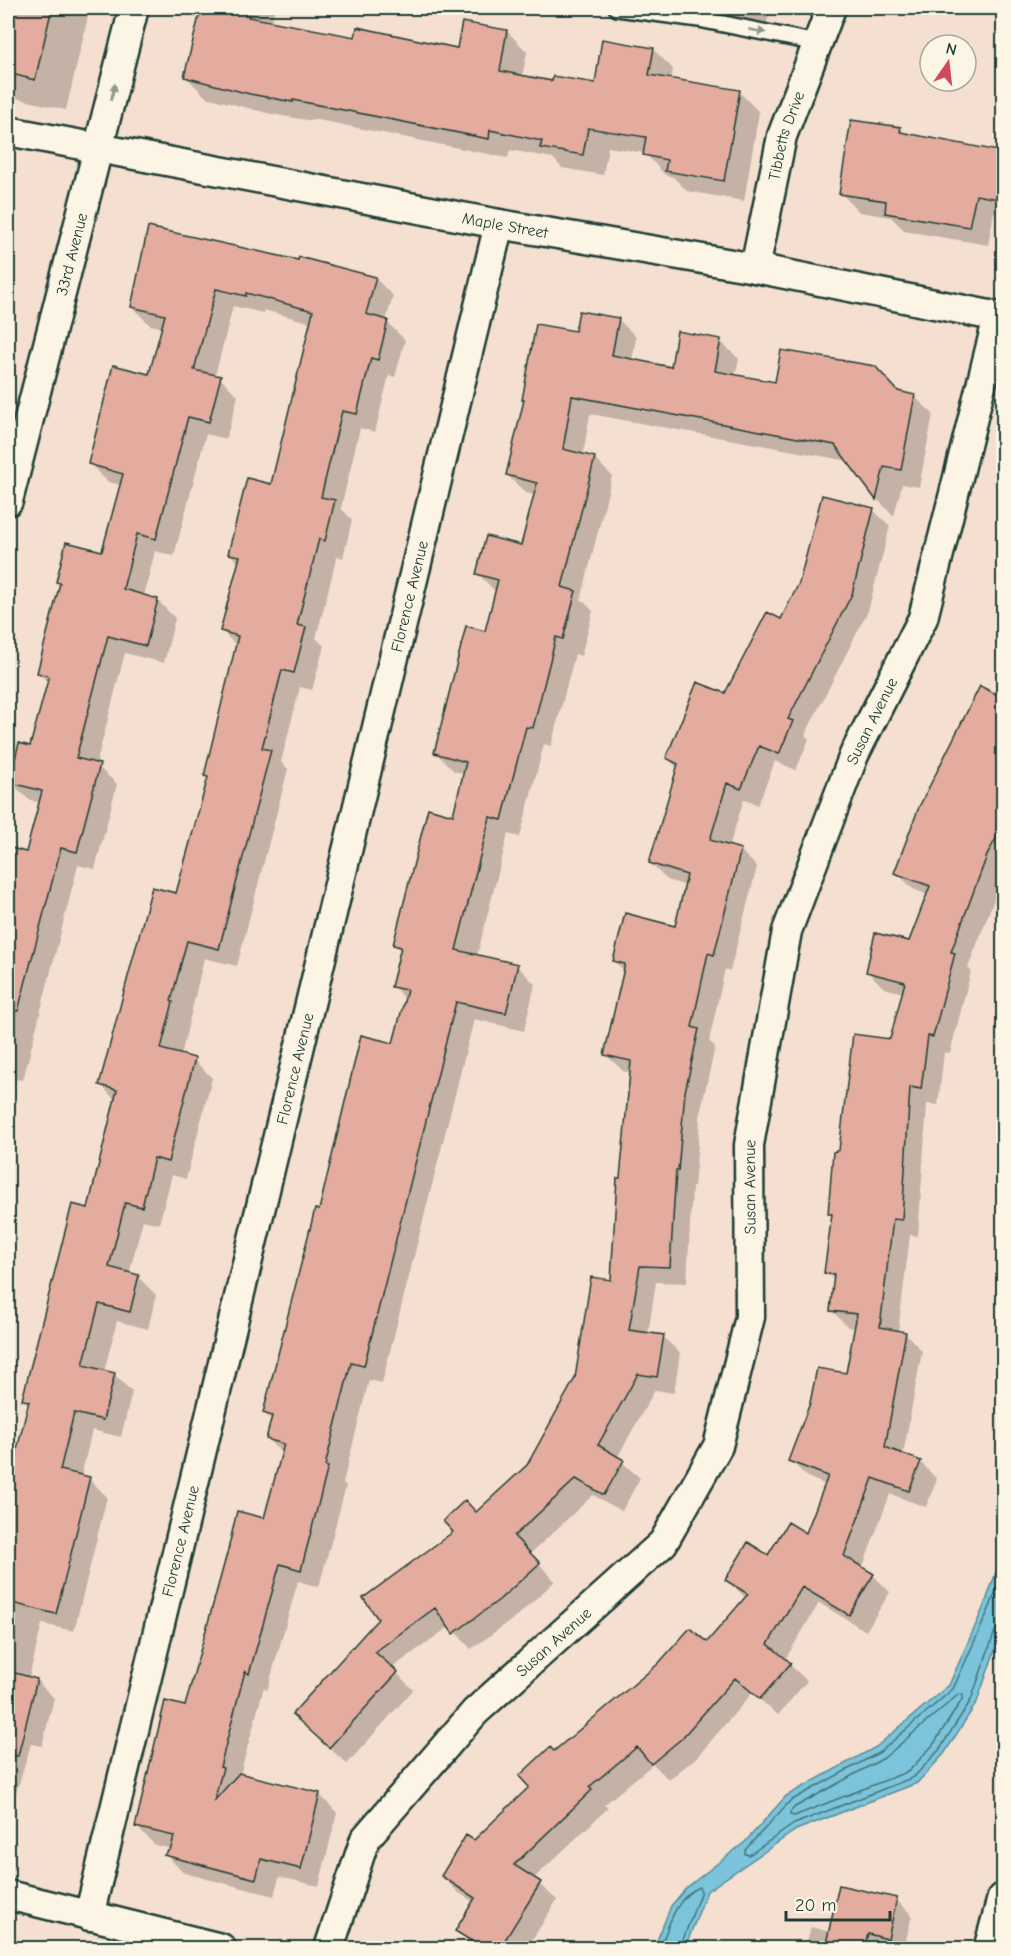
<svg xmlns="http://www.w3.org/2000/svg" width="1011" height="1956" font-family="'Comic Neue',sans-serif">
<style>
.water{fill:#7bc4db;stroke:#568e98;stroke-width:1.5}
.shadow{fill:#0003}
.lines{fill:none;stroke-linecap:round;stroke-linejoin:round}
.shore{stroke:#447377;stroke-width:1.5}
.building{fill:#e4ac9e;stroke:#1f3d34;stroke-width:1.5}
.lane-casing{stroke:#1f3d34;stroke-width:20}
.street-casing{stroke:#1f3d34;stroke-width:33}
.secondary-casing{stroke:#1f3d34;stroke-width:38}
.lane{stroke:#fcf5e5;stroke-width:15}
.street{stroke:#fcf5e5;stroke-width:28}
.secondary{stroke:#fcf5e5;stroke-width:33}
.oneway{fill:#8e998c}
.labels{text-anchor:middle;stroke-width:4.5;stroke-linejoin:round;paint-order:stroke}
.street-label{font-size:16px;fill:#1f3d34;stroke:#fcf5e5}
</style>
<rect width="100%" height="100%" fill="#f5dfd0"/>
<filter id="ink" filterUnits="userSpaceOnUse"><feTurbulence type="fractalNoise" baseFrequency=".0167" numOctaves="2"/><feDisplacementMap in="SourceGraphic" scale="12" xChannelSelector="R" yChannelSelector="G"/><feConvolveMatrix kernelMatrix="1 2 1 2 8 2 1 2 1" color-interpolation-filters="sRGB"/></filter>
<g filter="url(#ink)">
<path class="water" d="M1003,1552V1627L977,1702L944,1754L917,1783L796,1830L707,1891L685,1948H654L671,1906L686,1888L745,1842L786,1796L876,1747L949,1685L985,1604Z"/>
<path class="shadow" d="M8,8H90L66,110L8,96Z
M203,8H275L271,23L356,39L458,50L507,31L527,52L522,77L553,82L596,84L653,49L673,69L671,81L739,92L759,112L744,201L687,191L673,177L665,175L645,153L608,147L603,175L562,168L553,158L510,150L508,158L313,119V121L271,114L206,97L186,77Z
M670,8H771L764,33Z
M900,128L906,134L1004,153V214L994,212L988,245L905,231L891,217L859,212L841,193Z
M149,229L375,278L393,296L386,321L405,340L395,377L389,375L375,432L360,428L341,508L352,520L343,558L337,556L316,638L324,646L312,690L300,687L281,762L288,769L237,966L204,958L181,1056L194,1060L212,1078L186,1179L172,1175L159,1224L143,1220L129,1274L138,1277L156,1295L148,1329L117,1321L104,1372L114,1374L132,1392L121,1437L92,1430L81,1477L89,1479L107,1497L74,1631L42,1624L29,1678L36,1680L54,1698L42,1746L31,1744L8,1820V1493L29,1405L24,1399L89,1210L116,1101L100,1084L177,895L209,779L206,776L237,646L222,631L239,563L229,553L272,486L312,323L264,310L263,313L233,306L215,376L220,378L238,396L226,439L206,434L174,556L155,551L144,596L157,600L175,618L164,663L125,653L96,765L117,784L95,869L78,865L23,1080L16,1079L8,1111V848L27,853L40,803L28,799L10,781L32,748L49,683L38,673L61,585L57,582L103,553L121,485L108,482L90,464L150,376L163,328L150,325L132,307Z
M618,319L636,337L632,361L672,369L720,341L739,359L735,376L777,383L899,393L914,396L933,414L919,487L902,484L894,516L877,499L849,461L590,414L583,455L594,458L612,476L581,599L593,611L581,656L575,654L551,746L544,744L520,837L508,834L477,956L517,966L535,984L524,1031L474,1019L382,1383L369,1380L343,1483L346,1486L319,1587L298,1581L267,1691L264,1687L240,1775L319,1794L337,1813L319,1886L279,1877L274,1896L184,1873L166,1855L172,1849L155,1845L137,1827L265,1520L283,1454L267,1439L272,1420L264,1413L320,1212L394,1045L406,1000L393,986L401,951L395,945L454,816L465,774L454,771L436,753L486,632L496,592L478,574L522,547L535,495L526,493L507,475L576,333Z
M873,510L890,526L868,611L805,735L809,739L796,770L775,761L758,805L744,799L729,847L740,850L757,867L730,971L725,969L709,1041L715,1047L701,1109L694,1187H692L687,1283L656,1282L648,1334L663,1337L680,1353L674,1393L655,1390L617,1458L640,1478L622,1511L593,1495L530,1554L555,1581L516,1617L471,1649L450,1626L392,1668L413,1690L347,1764L311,1731L455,1533L528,1466L576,1379L613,1282L631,1073L623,1071L606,1055L625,972L614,961L677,927L687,886L667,880L650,863L678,769L668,758L726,695L782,621Z
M1004,700V873L968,968L971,971L950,1053L944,1052L938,1105L927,1104L918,1236L910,1235L898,1332L906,1334L922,1351L903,1455L920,1462L937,1479L926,1507L890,1494L862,1569L873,1575L890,1592L866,1631L819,1603L785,1660L807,1681L778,1715L752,1693L698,1756L669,1780L653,1764L604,1805L608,1808L533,1879L557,1900L527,1948H476L457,1930L474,1902L459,1893L442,1876L474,1842L531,1787L554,1753L707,1644L746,1598L727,1580L807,1535L826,1485L807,1477L790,1460L847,1375L856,1328L848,1327L831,1310L835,1281L826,1272L833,1217L830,1214L841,1151L891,1041L903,993L884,988L867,971L910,943L928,895L913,889L896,872Z
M896,1900L912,1915L904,1948H805L811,1927L830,1932Z"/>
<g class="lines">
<path class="shore" d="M1004,1570L990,1607L953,1689L880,1752L790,1801L745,1850V1854L749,1855L794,1824L914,1777L939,1750L971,1700L995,1631L998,1628L1004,1627
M959,1694L963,1695V1698L933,1745L909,1771L794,1816L790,1815V1812L795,1807L884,1758Z
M660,1948C668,1928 676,1896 699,1887L701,1891L680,1948"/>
</g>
<path class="building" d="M8,8H52L35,80L8,73Z
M201,8H250L248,17L355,37L357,27L457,48L462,22L507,30L500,71L552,81L553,76L595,83L602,39L654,48L649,75L740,90L724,181L665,171L667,160L643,155L646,137L588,128L583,155L540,148L542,141L490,130L489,139L293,100V102L250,94L184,77Z
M851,120L901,127L900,132L1004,152V200L976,195L969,227L885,213L886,201L839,194Z
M148,227L298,260L299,257L376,277L366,314L388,320L378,360L371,358L357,414L342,411L321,497L335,500L325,541L319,539L297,625L306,627L294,673L282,670L262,748L271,750L219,949L187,941L171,1001L173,1002L161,1049L195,1058L168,1162L154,1158L142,1207L125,1203L109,1267L139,1275L130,1312L99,1304L83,1365L115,1373L103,1420L74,1413L60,1470L90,1477L56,1614L8,1602V1487L29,1401L22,1400L72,1204L88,1208L117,1090L99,1085L152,887L176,893L208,777L204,776L238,636L220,631L240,556L228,554L247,478L271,484L313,311L246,293V296L216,289L194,370L221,376L209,422L188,417L156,539L137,534L123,589L158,599L146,646L108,636L76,758L100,764L77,852L61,848L18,1011L8,1010V847L26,852L42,791L9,782L19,743L30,746L49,676L37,673L60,583L56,582L66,542L102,551L123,474L88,464L113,365L149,374L165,315L131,307Z
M579,311L619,318L612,355L671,367L677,331L721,339L715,371L775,382L781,350L875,366L898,391L915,395L901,470L884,467L876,500L835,445L572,396L563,449L595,457L562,587L576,591L563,639L556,637L533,728L526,727L502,820L490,817L456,950L518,964L506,1013L456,1002L364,1366L351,1363L325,1466L328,1467L301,1570L280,1564L249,1674L245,1671L220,1767L223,1768L214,1801L239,1773L320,1793L301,1869L261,1859L256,1879L164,1855L171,1848L174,1836L135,1827L165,1701L185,1706L228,1550L237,1511L264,1518L284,1444L266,1439L272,1416L263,1413L315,1209L319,1210L361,1035L393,1043L407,990L391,987L401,947L393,945L428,808L453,815L466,762L434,753L466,626L485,631L498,580L476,574L486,536L521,545L537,483L506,475L524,400H522L536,324L575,331Z
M822,495L874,508L852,594L788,719L793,721L779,754L759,746L741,789L727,783L710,840L741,849L714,955L708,953L692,1027L699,1029L685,1092L678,1171H676L670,1267L640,1266L629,1330L664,1335L657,1377L638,1374L598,1445L624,1460L604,1495L576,1479L514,1536L540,1563L499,1600L453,1634L435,1608L375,1652L398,1672L329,1748L292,1714L378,1619L363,1598L453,1532L443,1521L465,1500L476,1512L527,1465L575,1378L591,1277L611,1280L617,1178H620L631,1061L604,1055L625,964L613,961L625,913L675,926L687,875L649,863L678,764L666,758L697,682L725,693L767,612L781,619L799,583Z
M980,686L1004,698V824L988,853L951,952L955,953L933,1037L928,1036L921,1089L910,1087L902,1220L893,1219L880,1327L906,1332L885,1447L921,1461L909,1491L873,1478L844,1556L874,1574L849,1615L802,1587L768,1644L791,1663L760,1699L735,1678L681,1739L651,1764L637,1747L589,1787L592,1790L514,1865L541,1882L500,1948H483L455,1931L475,1898L441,1876L466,1835L474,1840L529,1787L519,1776L550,1747L554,1751L658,1664L690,1628L707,1642L748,1594L725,1580L748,1542L768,1555L788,1522L806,1533L828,1476L788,1461L810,1403L817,1368L846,1373L857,1314L830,1311L834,1274L824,1273L832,1214H828L833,1152L839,1150L853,1034L890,1039L905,982L866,972L875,933L909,941L930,886L894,873L919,807Z
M8,1671L37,1679L18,1756L8,1755Z
M839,1885L897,1898L888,1939L868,1934L864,1948H825Z"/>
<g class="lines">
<defs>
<path id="lane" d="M617,8L699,19L817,43"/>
<g id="street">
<path id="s1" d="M8,131L499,224L755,268L1004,318"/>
<path id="s2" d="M755,268L782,136L831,8"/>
<path id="s3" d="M8,501L134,8"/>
<path d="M8,1895L221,1948"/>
<path id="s4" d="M89,1916L499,224"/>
<path id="s5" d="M329,1948L365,1839L475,1712L663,1543L718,1446L750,1317L749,1145L787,931L854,755L923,618L998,317"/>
</g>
<path id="secondary" d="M991,1948L1004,1900"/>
</defs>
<use href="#lane" class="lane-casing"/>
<use href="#street" class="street-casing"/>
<use href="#secondary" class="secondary-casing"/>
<use href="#lane" class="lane"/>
<use href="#street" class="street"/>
<use href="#secondary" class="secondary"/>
</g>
<defs><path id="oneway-solid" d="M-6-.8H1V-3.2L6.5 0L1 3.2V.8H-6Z" transform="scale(1.5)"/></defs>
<g class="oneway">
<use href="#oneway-solid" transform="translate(757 31) rotate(11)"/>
<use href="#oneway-solid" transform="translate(113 92) rotate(-76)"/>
</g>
</g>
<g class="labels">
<g class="street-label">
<text dy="6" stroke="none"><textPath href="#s2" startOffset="136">Tibbetts Drive</textPath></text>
<text dy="6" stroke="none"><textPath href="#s1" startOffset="506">Maple Street</textPath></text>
<text dy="6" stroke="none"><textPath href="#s3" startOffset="255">33rd Avenue</textPath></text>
<text dy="6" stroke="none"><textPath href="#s4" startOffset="1358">Florence Avenue</textPath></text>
<text dy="6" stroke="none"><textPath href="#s5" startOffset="1396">Susan Avenue</textPath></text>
<text dy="6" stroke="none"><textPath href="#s4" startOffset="872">Florence Avenue</textPath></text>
<text dy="6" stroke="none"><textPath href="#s5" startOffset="910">Susan Avenue</textPath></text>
<text dy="6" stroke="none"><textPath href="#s4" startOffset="386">Florence Avenue</textPath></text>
<text dy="6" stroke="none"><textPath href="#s5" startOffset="388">Susan Avenue</textPath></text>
</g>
</g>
<rect width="1011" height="1956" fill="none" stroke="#fcf5e5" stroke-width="30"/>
<rect x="15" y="15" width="981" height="1926" fill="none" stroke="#1f3d34" stroke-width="2" filter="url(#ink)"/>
<g transform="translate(948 63) rotate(14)"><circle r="28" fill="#fcf5e5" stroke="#a4ab9e" stroke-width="1.5"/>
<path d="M0-4.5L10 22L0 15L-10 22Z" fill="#d1495b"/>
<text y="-9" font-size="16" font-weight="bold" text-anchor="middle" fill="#1f3d34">N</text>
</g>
<path d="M786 1911v9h104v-9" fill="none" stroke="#1f3d34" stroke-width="3"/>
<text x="795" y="1911" font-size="18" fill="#1f3d34" stroke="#fcf5e5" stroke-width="4.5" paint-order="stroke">20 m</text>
</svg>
